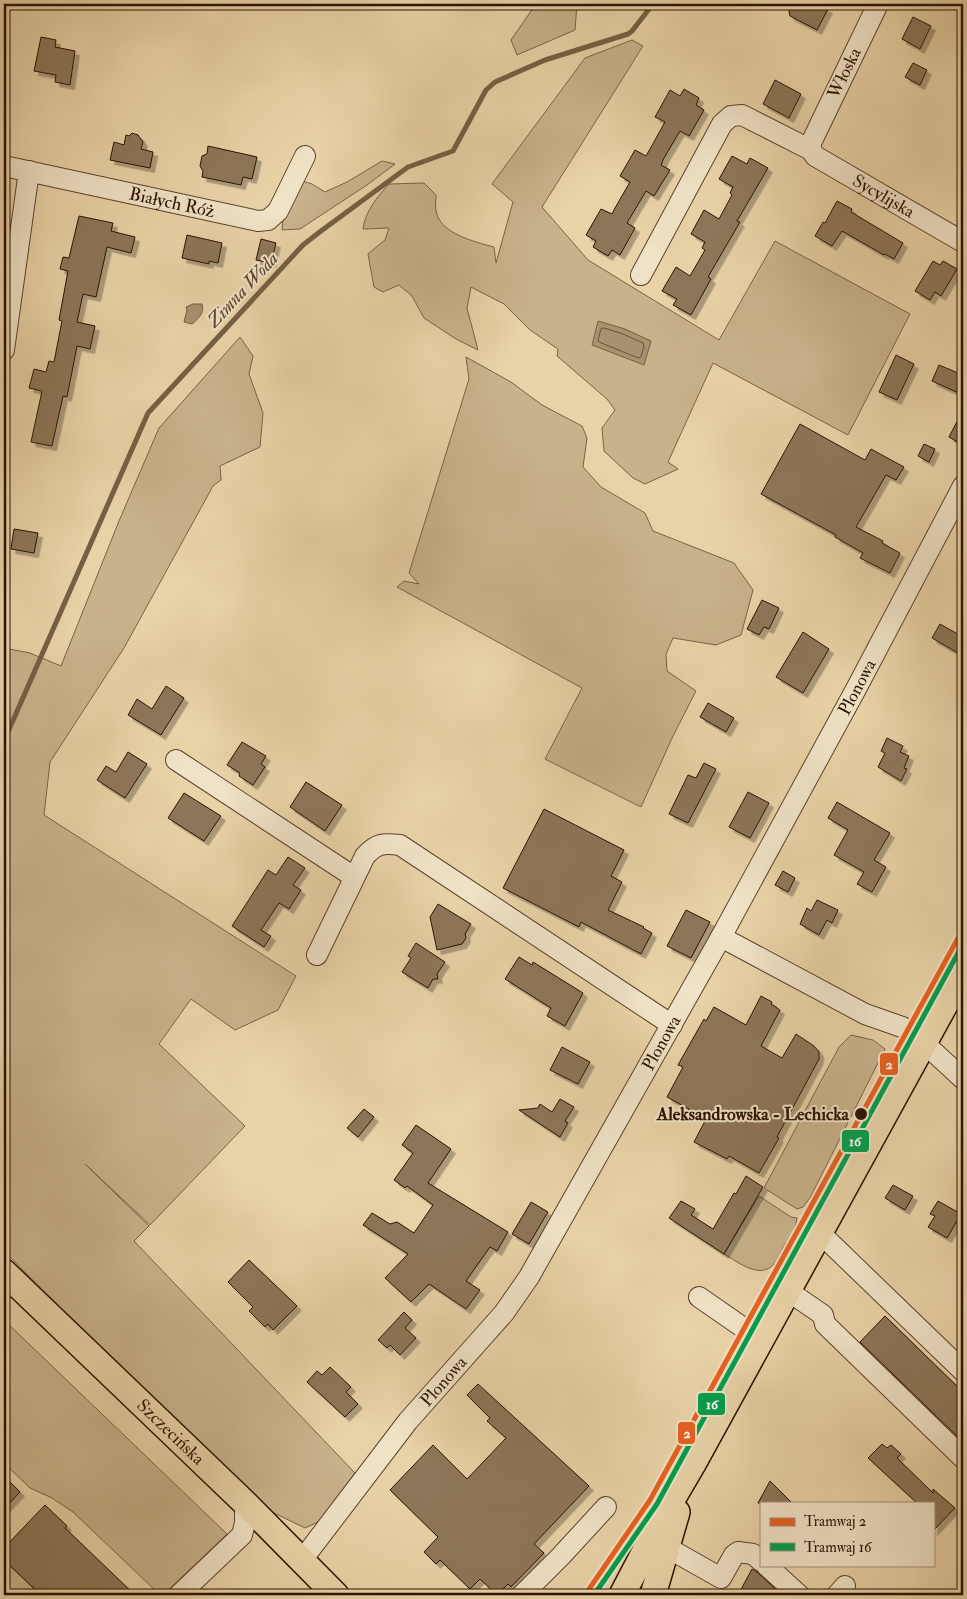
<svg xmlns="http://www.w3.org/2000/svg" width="967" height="1599" font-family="'IM FELL Double Pica',serif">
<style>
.green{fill:#c8b28b;stroke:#7a6246}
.water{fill:#a8916f;stroke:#765f43}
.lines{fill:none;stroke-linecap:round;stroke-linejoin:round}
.shore{stroke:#6a5238;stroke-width:1}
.stream{stroke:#765f43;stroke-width:5}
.building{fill:#8d7658;stroke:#2b1302;filter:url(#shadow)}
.minor-casing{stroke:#5a432b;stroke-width:22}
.major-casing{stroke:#2b1302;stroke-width:28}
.minor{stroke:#f0e2c6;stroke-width:20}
.major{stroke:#e8d2a7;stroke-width:25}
.tram-1-casing{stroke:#f0e2c6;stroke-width:9}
.tram-2-casing{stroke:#f0e2c6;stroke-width:9}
.tram-1{stroke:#e86120;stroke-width:5}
.tram-2{stroke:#029f4d;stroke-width:5}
.stop-dot{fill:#2b1302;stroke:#f0e2c6;stroke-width:2}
.labels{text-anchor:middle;stroke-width:4;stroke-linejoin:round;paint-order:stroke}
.street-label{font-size:18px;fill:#2b1302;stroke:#f0e2c6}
.stop-label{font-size:18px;font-weight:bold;fill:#2b1302;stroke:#f0e2c6;text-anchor:end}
.water-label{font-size:19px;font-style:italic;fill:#5d452e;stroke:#f0e2c6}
.line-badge{stroke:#f0e2c6;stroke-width:2}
.badge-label{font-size:14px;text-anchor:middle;font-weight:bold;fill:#fff}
</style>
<defs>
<filter id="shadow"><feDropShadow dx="4.5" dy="4.5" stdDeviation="0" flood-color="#0004"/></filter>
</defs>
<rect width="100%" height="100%" fill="#e8d2a7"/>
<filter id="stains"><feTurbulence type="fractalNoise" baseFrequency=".004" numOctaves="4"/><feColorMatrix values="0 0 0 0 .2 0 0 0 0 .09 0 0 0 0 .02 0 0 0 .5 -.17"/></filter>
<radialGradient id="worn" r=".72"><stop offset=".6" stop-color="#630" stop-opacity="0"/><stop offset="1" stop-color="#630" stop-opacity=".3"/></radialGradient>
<path class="green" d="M536,4H577L575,30L517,55L511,40Z
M632,40L643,46L542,207L588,260L719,340L775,241L910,314L848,435L713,363L668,462L678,469L645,484L633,478L604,451L602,428L615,410L607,399L557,356L558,349L530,330L504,304L471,287L467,308L478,350L456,339L424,318L412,296L399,285L383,292L374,287L368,254L385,240L389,228L363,229C365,212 377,197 389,184L424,183L436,195C436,200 435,206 436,211C440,234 476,242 494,247L496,263L513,202L492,184L585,58Z
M382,161L395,164L367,185L300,229L282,230L283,217L299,180L312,184L325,192L347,182Z
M240,337L253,356L249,374L263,413L260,447L220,466L221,480L213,486L124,648L50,762L44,815L296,976L278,1010L235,1030L191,999L159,1044L245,1126L150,1225L85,1164L149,1226L134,1241L355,1473L320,1521L305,1528L272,1512L63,1311L4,1251V648L30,653L61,666L119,521L159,428Z
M466,357L511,382L542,405L582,426L587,438L583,467L601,487L645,513L653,531L734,563L753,590L741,635L716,645L673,638L666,654L667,671L696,691L673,736L641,807L545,759L582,688L397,587L404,581L419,584L409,573L469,379Z
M851,1035L873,1040L885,1049L810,1198L803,1207L797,1209L764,1188L839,1047Z
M759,1196L791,1217L797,1218C796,1229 790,1237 784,1246C781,1252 778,1259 774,1264C760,1280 738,1262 724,1254Z
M4,1320L227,1534L163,1595L158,1593L73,1512L52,1498L30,1488L4,1463Z
M4,1560L41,1595H11L4,1588Z"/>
<path class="water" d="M193,304H202C205,313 198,319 192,324L184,322L187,310L186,307Z
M598,321L625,329L651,341L644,365L592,345Z"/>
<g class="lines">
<path class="shore" d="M604,328L623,334L643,343L644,346L641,357L638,358L599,342L598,340L601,329Z"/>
<path class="stream" d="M4,741L148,413L303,245L321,231L408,167L453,151L486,90L495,82L545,60L628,34L632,31L653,4"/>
</g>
<path class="building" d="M793,4H818L828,9L817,30L790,16L789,11Z
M913,17L931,26L920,49L902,39Z
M41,37L56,40L55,47L75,51L70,85L55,82L56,75L34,71Z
M913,63L927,70L920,85L905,77Z
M775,80L801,94L789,118L763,104Z
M684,89L699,98L696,105L704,110L689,136L680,131L664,158L661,165L670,170L654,196L646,191L627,223L635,228L620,255L612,250L608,256L593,247L596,241L586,235L601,209L612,214L615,208L630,182L620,176L635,150L646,156L650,149L665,122L655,117L670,90L680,96Z
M132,133L138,135L143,142L141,149L153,152L150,168L110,160L114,142L124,145L126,135L129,136Z
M208,146L257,157L252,179L243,177L241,185L202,177L203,171L200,166L202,156L207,154Z
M732,156L747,164L750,158L768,168L737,221L740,222L708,277L711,279L691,315L673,305L677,299L662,291L676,267L690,276L705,250L702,248L705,242L691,234L704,210L719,219L732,195L730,193L733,187L719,179Z
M837,201L852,209L851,212L903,243L894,259L885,254L884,255L842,231L832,246L815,236L823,222L825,223Z
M79,216L113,223L111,231L135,237L131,253L107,247L96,297L83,294L77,322L95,326L90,349L77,346L67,397L63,396L52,446L31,442L42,391L29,388L34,369L46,372L49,361L54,362L62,321L59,320L68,271L60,269L63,257L69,258Z
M187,235L222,243L218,263L209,261V264L182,258Z
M261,239L276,243L271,263L256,260Z
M933,261L940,265L943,261L957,269L941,296L935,292L930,300L915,291Z
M896,355L914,364L897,400L879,392Z
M939,365L963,375V395L932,381Z
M963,410V445L949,437Z
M800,424L865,460L871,449L904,467L896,480L886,475L856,527L883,541L882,543L900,553L890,573L860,558L863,553L835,537L836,535L761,494Z
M924,444L935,449L929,462L918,456Z
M14,529L38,533L34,553L11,549Z
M762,600L779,608L769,629L764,627L759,635L747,629Z
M940,624L963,637V656L932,638Z
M803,632L829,649L803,693L776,677Z
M166,686L184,698L161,735L128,715L137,699L152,709Z
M708,703L734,718L726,732L700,717Z
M887,738L903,746L900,752L909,756L904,768L907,769L901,781L878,767L885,753L881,751Z
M242,742L266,756L261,764L265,767L253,785L239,776L240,773L227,765Z
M128,752L147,764L125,798L97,780L106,766L116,772Z
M704,763L716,769L688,823L669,814L688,775L696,778Z
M306,782L342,805L325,831L290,807Z
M748,792L769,803L750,838L729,827Z
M184,793L221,816L204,841L168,818Z
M837,802L890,833L874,860L886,867L872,892L857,884L864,872L834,855L848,830L828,818Z
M544,809L624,850L611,876L622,882L608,910L644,927L643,928L652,933L641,954L581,922L579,927L503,888Z
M288,857L305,868L293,885L301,890L289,909L279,903L261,930L271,936L264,947L232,926L268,870L276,875Z
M783,871L795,878L788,892L775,885Z
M817,900L838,910L832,923L827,920L819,935L800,924L807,908L811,911Z
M438,904L471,924L465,934L466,938L462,944L437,950L430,917Z
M686,910L710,922L691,958L667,946Z
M416,943L445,962L437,974L438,979H433L428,988L402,972L411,958L408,956Z
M519,957L532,965L533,962L583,993L565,1026L547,1016L551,1008L505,979Z
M761,996L772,1002L771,1004L780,1010L761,1046L782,1058L796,1034L814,1046L819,1052V1059L777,1137L779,1138L759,1173L729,1156L727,1159L694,1142L705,1121L688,1111L689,1109L667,1097L683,1067L678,1065L704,1019L706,1021L714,1007L746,1025Z
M562,1047L590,1062L578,1084L550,1070Z
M560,1099L574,1107L565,1121L568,1123L560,1137L519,1110L538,1108L540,1104L552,1112Z
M364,1109L374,1117L358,1137L347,1128Z
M416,1125L451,1149L428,1183L508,1232L497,1251L490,1247L466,1281L480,1290L466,1309L429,1284L411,1302L385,1278L408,1254L363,1225L372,1213L390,1224L397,1222L414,1233L433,1205L407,1186L405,1188L394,1180L413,1153L402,1145Z
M746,1176L763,1187L724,1254L669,1218L681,1201L695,1209L691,1215L713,1229L734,1193L736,1194Z
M893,1185L913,1196L905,1210L885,1198Z
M938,1201L961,1214L947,1238L928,1227L935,1216L930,1214Z
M531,1202L548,1212L529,1244L512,1234Z
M249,1260L297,1306L273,1330L268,1324L265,1327L249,1311L253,1307L228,1282Z
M404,1312L412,1320L405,1328L416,1338L400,1355L390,1345L387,1348L378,1340Z
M885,1316L963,1392V1442L860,1342Z
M330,1367L351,1387L346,1392L358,1404L345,1417L307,1382L317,1371L322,1375Z
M478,1384L589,1486L534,1544L544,1553L511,1587L508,1584L497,1595L480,1579L470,1589L440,1560L436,1564L424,1552L438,1537L390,1490L433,1445L467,1479L506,1438L487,1421L490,1418L467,1395Z
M882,1444L887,1448L891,1445L901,1454L897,1458L933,1493V1489L955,1508L933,1531V1503H917L868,1458Z
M4,1476L20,1492L4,1509Z
M770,1481L792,1503H758Z
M45,1505L67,1526L65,1528L135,1595H41L4,1560V1548Z
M752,1569L757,1572L782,1595H738Z"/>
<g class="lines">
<defs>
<g id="minor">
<path id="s1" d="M878,4L811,143V150L815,156L963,242"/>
<path id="s2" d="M4,166L258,221L268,220L278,211L305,156"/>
<path d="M641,275L722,124L731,116L742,115L811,150"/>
<path d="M4,350L29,171"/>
<path d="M176,760L354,877"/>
<path d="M721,937L865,1014L902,1027L926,1040"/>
<path d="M317,955L365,856C377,843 383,843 400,845L672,1025"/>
<path d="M924,1043L963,1079"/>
<path d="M820,1233L963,1371"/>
<path d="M788,1291L823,1315L825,1324L963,1458"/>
<path d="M699,1297L761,1340"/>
<path d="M654,1545L675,1552L721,1578L734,1555L738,1552L753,1554L761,1561"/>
<path id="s3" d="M302,1560L408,1421L504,1313L529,1277L721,937L856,689L963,486"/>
<path d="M766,1565L799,1595"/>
<path d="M179,1595L242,1535L245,1523V1503"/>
<path d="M522,1595L561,1556L606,1507"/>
<path d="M837,1595L845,1586"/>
</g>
<g id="major">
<path id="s4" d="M4,1272L245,1503L336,1595"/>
<path d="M622,1595L669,1505L693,1464L963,972"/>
<path d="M653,1595L677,1512"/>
</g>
</defs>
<use href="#minor" class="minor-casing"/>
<use href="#major" class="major-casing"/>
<use href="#minor" class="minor"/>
<use href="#major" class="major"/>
<defs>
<path id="tram-1" d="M585,1595L650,1500L963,929"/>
<path id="tram-2" d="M594,1595L657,1504L963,944"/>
</defs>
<use href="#tram-1" class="tram-1-casing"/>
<use href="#tram-2" class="tram-2-casing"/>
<use href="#tram-1" class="tram-1"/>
<use href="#tram-2" class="tram-2"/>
</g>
<circle class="stop-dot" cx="861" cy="1114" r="7"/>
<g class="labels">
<g class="street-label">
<text transform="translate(844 73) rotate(-64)" y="6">Włoska</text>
<text dy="6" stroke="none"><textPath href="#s1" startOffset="248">Sycylijska</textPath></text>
<text dy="6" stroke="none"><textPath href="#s2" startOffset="172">Białych Róż</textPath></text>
<text dy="6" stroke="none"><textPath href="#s3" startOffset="1038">Plonowa</textPath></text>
<text dy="6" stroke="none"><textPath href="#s3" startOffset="632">Plonowa</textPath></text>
<text dy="6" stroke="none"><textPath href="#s3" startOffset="228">Plonowa</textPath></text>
<text dy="6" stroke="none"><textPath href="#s4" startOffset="231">Szczecińska</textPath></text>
</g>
<g class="stop-label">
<text x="849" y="1120">Aleksandrowska - Lechicka</text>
</g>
<g class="water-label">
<text transform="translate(242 289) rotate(-47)" y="7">Zimna Woda</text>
</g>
</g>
<g class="line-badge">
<rect x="879" y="1052" width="20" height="24" rx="5" fill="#e86120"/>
<rect x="841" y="1129" width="29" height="24" rx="5" fill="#029f4d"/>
<rect x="697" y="1392" width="29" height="24" rx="5" fill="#029f4d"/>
<rect x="677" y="1421" width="19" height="24" rx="5" fill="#e86120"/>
</g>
<g class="badge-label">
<text x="889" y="1069">2</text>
<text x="855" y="1146">16</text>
<text x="712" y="1409">16</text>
<text x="687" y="1438">2</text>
</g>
<rect width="967" height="1599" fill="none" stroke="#e8d2a7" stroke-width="20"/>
<rect x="5" y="5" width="957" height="1589" fill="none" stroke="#2b1302" stroke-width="2.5"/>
<rect x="10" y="10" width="947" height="1579" fill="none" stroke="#2b1302"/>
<rect x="760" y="1502" width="175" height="65" fill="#f0e2c6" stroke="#a18f78"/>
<rect x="770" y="1518" width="25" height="8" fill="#e86120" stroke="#a18f78"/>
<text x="804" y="1526" font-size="15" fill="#2b1302">Tramwaj 2</text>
<rect x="770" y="1543" width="25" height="8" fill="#029f4d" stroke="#a18f78"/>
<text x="804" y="1552" font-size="15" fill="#2b1302">Tramwaj 16</text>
<rect width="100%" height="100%" filter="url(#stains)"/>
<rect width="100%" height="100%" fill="url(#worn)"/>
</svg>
